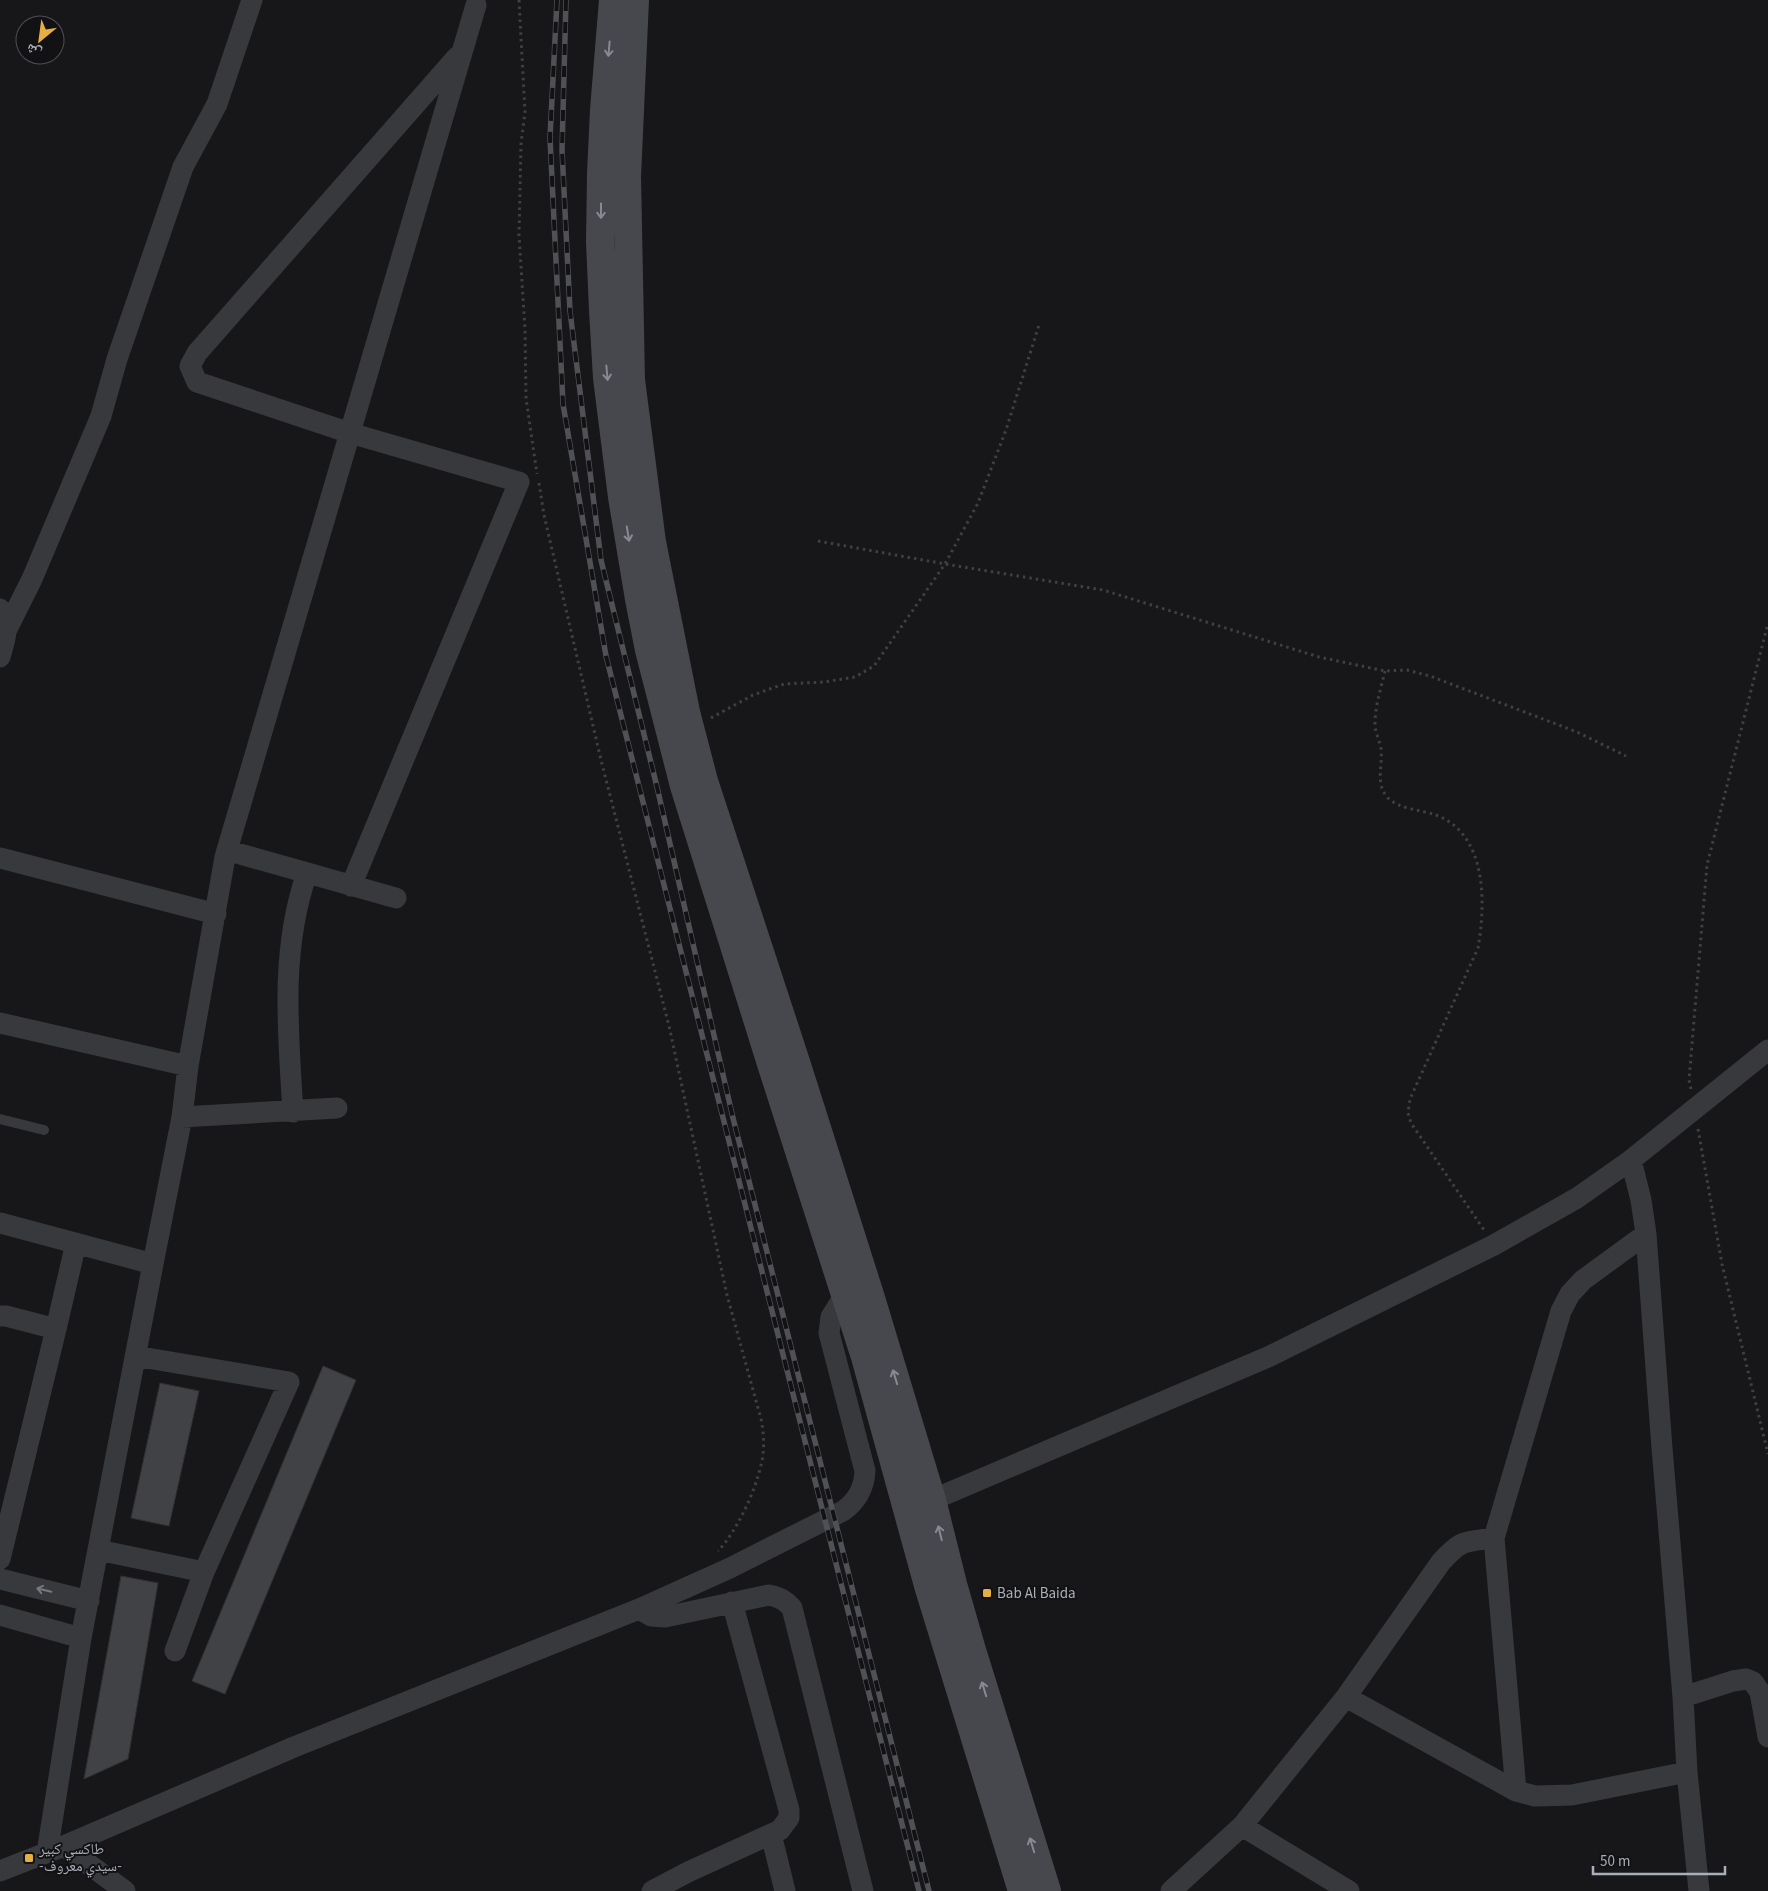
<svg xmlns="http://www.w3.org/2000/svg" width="1768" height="1891" font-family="'Source Sans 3','Noto Naskh Arabic',sans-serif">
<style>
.building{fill:#414246;stroke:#313134}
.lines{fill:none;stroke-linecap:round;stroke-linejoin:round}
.path{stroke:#3e4044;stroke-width:3;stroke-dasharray:2.5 4;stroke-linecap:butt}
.lane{stroke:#38393d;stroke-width:10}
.street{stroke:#38393d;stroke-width:21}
.secondary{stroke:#46484d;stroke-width:28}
.rail-casing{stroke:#4f5156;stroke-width:5.5}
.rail{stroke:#121214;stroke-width:4;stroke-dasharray:11;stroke-linecap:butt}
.oneway{stroke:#878a93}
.oneway2{stroke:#777981}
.poi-dot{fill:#e5af43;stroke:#121214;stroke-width:2}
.labels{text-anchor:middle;stroke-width:4;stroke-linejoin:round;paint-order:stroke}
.poi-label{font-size:15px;fill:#aaaeb8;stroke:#121214;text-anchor:start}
</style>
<rect width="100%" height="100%" fill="#171719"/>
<path class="building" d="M323,1366L356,1380L225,1694L192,1681Z
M160,1383L199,1391L169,1526L131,1518Z
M121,1576L158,1583L128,1759L84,1779Z"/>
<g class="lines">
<path class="path" d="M519,0L525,112L521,144L519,235L525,329L526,398L537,474
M539,483L544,515L601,760L669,1026L727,1295L761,1419C764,1434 765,1450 761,1465C755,1492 737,1531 718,1551
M818,541L945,564L1103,590L1319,657L1385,671L1407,670L1430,676L1577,732L1626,756
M1385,671C1381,688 1375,706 1375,724C1375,733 1380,741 1381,749C1383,766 1375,782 1387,797C1398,809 1421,810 1436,815C1487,834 1486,903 1478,948L1410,1099L1408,1113L1411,1123L1484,1230
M711,718L753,695L784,684L824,682L855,677L874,666L945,564L978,503L1006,430L1039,325
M1691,1089L1689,1080L1707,865L1768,623
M1698,1129L1722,1264L1768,1454"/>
<path class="lane" d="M0,1119L44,1130"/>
<path class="street" d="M0,609C12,624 4,641 0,657
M7,629L32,579L101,416L117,359L183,167L217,104L252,0
M227,853L233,852L396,898
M0,858L216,914
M351,886L519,482L350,433L197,382L190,366L197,353L457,57
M0,1023L188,1066
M293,1112C288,1032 280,950 307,873
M182,1117L337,1108
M1631,1160L1641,1200L1646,1234L1662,1448L1683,1697L1687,1772L1699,1891
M0,1223L153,1264
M0,1316H6L56,1329L0,1559
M56,1329L76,1243
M135,1356L289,1382L204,1572L175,1651
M932,1500L1268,1357L1494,1245L1577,1198L1631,1160L1768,1050
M98,1550L204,1572
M0,1579L89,1601
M639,1609L651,1616L665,1617L769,1595C779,1597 785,1600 792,1608L863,1891
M0,1615L81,1638
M1346,1697L1516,1791L1535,1796L1572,1795L1687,1772
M1683,1697L1733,1681L1746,1679L1753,1682L1760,1692L1768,1737
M1516,1791L1494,1538L1561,1311L1570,1294L1583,1280L1646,1234
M1242,1826L1349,1891
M771,1834L785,1891
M64,1846L125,1891
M47,1853L81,1638L153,1264L182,1117L188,1066L225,857L476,5
M0,1871L64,1846L294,1747L639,1609L730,1568L843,1511C857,1501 864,1489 865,1471L829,1333L831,1317L845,1295
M652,1891L688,1872L780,1830L789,1818V1810L732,1602
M1171,1891L1242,1826L1346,1697L1441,1562C1462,1539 1464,1542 1494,1538"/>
<path class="secondary" d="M613,0L604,110L601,174L600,242L603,310L607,378L622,497L639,599L649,650L684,786L773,1070L865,1357L929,1589L1022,1891
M635,0L627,176L631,380L652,542L686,712L704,781L797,1065L871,1298L932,1500L953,1584L972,1650L1047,1891"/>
<defs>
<path id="rail" d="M557,0L550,138L563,404L606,656L919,1891
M566,0L562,150L570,311L601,560L657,787L733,1118L929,1891"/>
</defs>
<use href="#rail" class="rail-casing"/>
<use href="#rail" class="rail"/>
</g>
<defs><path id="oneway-shaft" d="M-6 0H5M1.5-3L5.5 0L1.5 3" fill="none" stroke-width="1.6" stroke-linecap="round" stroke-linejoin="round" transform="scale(1.25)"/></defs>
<g class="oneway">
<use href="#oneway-shaft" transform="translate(609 49) rotate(95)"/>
<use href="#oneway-shaft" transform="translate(601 211) rotate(90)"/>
<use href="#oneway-shaft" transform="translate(607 373) rotate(85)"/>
<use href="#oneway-shaft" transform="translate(628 534) rotate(81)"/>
<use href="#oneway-shaft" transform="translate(895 1377) rotate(-107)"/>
<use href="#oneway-shaft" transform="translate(940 1533) rotate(-104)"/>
<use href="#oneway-shaft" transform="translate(984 1689) rotate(-107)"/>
<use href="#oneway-shaft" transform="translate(1032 1845) rotate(-107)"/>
</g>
<use class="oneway2" href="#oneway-shaft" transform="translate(44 1590) rotate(-166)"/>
<g class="poi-dot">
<rect x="982" y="1588" width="10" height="10" rx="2.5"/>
<rect x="24" y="1853" width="10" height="10" rx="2.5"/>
</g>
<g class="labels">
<g class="poi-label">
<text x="997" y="1598">Bab Al Baida</text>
<text x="39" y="1854">طاكسي كبير<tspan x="39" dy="17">-سيدي معروف-</tspan></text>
</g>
</g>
<g transform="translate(40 40) rotate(209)"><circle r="24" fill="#121214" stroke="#4f5056"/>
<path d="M0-4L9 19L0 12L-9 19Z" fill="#e5af43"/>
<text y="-8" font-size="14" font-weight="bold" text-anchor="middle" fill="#aaaeb8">ش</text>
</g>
<path d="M1593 1866v8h132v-8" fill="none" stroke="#aaaeb8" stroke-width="2.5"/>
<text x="1600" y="1866" font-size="15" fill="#aaaeb8" stroke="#121214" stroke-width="4" paint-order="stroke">50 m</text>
</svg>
